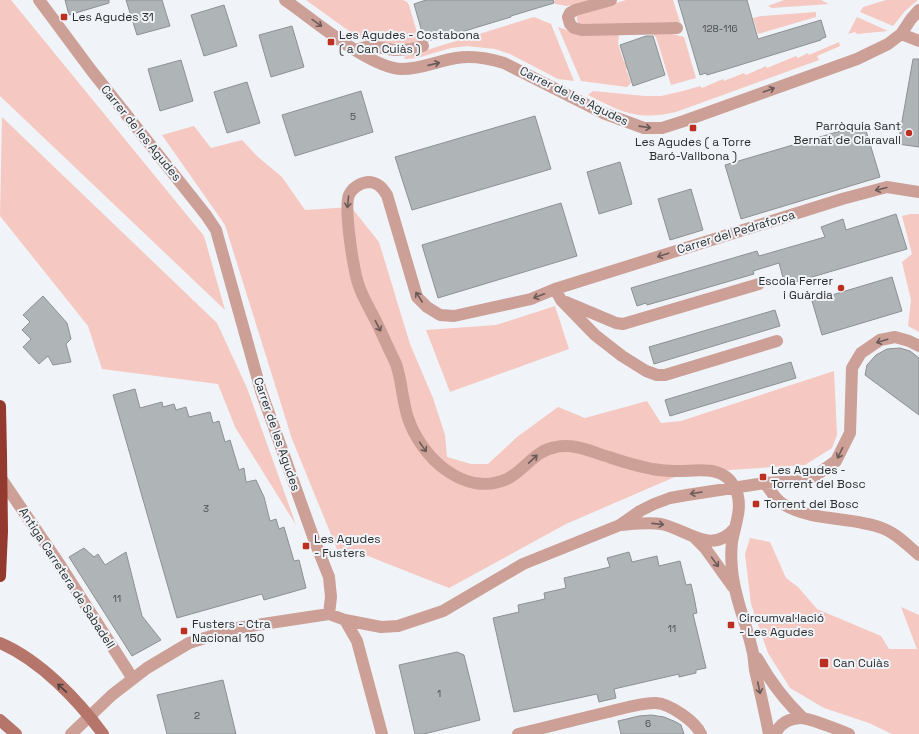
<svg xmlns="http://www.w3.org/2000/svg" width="919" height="734" font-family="'Space Grotesk',sans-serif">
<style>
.green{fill:#f5c8c1}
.building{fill:#afb4b7;stroke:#8d9194}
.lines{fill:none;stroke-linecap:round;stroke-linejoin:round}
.street{stroke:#cc9f97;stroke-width:12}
.secondary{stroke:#b6756a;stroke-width:12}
.highway{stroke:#93392d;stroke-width:12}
.highway-bridge{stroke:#93392d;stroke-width:12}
.oneway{stroke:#6b5b58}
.oneway2{stroke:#4e3f3d}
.poi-dot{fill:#bc2f21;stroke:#f0f4f8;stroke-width:1.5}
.labels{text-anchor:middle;stroke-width:4;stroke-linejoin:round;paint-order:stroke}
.number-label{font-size:10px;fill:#4c4f50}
.poi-label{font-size:12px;fill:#2b2d2e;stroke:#f0f4f8;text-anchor:start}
.street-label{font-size:12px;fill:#2b2d2e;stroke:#f0f4f8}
</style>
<rect width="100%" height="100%" fill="#f0f4f8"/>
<path class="green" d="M0,0H11L204,236L225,310L0,96Z
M306,0H403L407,2L409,5L420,43H379L360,39Z
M554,0H590L567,6L555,4Z
M626,0H673L680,22L586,25L578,23L577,20V15Z
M784,0H821L829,4L772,8L768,6Z
M886,0H918L905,11L893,26L860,12L863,7Z
M816,12V17L758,34L753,18L761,16Z
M534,17L551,24L574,81L558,79L510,54L495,49L467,46L451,48L417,58L405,59L404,57Z
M857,17L888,31L857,34L855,32L848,34Z
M558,27L573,32L619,33L618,44L624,62L628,61L630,68L626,69L631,83L627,87L581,81Z
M668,33L684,37L696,78L671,85L656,37L652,34Z
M839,42L840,46L817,56L819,60L676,112C637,121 622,112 588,95L593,91L645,96H661L683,91L700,86L702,88L723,79L724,81L744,73L746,75L766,66L767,68L796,56L798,58L808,53L809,55Z
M2,117L217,323L247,388L296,525L235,427L218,384L102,369L88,326L0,216Z
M194,126L211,148L242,140L258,157L282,177L305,210L351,207L379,242L410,344L433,398L445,435L447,457L471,464H488L517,437L558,407L585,418L647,401L661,423L681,421L834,371L837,435L832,448L805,465L684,473L566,524L449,588L368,556L341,559L292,439L225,225L162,135Z
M910,214H919V332L908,326L911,300L902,262L912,254L902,216Z
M555,306L569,349L450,392L426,330L496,325Z
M750,538L770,542L786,578L798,587L817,609L881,636L889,649H917L901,607L919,615V734H892L869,723L824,708L790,688L768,653L751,604L745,554Z"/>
<path class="building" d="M65,0H109V3L69,15Z
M126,0H162L170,26L137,35Z
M426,0H553L554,3L511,16V17L501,20L435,40L434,39L428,41L424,39L414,4Z
M678,0H747L758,39L821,20L826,37L821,39V40L727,69L707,75L706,73L700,75Z
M224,5L237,46L204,56L191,15Z
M292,26L304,67L271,77L259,35Z
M646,36H653L665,75L633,86L620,45Z
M913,59H919V147L898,144Z
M181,60L193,101L160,111L148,69Z
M247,82L260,123L227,133L214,92Z
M361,91L373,132L295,156L282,115Z
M535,116L551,169L412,210L395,157Z
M864,124L880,177L741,219L725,165Z
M620,162L632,204L599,214L587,172Z
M691,189L703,230L670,240L658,199Z
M561,203L577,256L438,298L422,245Z
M896,214L907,249L785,285L779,263L753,271L754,274L682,295L647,305L646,303L637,306L631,288L757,251L759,256L825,237L821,227L843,219L846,230Z
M892,277L902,311L822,335L812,301Z
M43,296L67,323L71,339L66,344L71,362L53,365L48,356L39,364L23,347L31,339L22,330L30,322L23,315Z
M775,310L780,326L654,364L649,347Z
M900,348L910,351L919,358V415L865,375L867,365L876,355L887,349Z
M791,362L796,378L670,416L665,400Z
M135,389L140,408L162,402L163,407L174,404L176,410L186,407L189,417L210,412L213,423L219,421L225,442L230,440L239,470L244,468L246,482L256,480L264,497L270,521L276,519L279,529L284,527L294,561L299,560L306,588L264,600L262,594L177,618L113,395Z
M84,548L94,557L98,554L105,565L126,552L142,616L161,640L132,656L69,557Z
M629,552L632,562L657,556L659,566L680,561L686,585L691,584L694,597L697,613L693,614L706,668L696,670V673L679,677V674L614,689L616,698L599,702L597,694L514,712L493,618L519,612L518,605L545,599L544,593L566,588L564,578L610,567L607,558Z
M457,652L464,655L480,720L424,734H415L399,665Z
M223,680L236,734H167L157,695Z
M651,715L664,717L676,722L681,725L684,734H621L618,721L639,716Z"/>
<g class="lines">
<path class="street" d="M39,0L91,70L206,215L216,230L261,391L315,542L329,577L331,597L329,614
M285,0C313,19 369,68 402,69C421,69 438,61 456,58C473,55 488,58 504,63L603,113L644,128H662L684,121L857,59L888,44L901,34L911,19L919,10
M611,0L575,10L570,13L568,17L570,24L574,28L582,30L677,28
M901,34L919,41
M355,50L369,46L395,50L411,49L423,46
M555,289L561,300L595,335L622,356L646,371L657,375H665L777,341
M566,302L616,323L623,324L759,284
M0,477L60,565L133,679
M765,483C770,490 776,500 783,504C813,522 850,516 882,528C896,533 907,545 919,555
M621,525C634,524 648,522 661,524C689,530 711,556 735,528
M694,537L705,548L733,587
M345,620L357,641L382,734
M757,658C770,681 783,699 802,717
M71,734L112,695L147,668L189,643L237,628L329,614L345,620L381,627L398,626L443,611L523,564L620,525L640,511L654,504L670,498L687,495L765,483L800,481L815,476L836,461L850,433L852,368L861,353L880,340L895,337L909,341L919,346
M518,734C548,727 578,719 608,712C621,709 643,702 656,703C670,704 695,721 701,734
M769,734C765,713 760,691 755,670C754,663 754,656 752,649C746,622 734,597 732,569C731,560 731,551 732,542C735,524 744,506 735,488C723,463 695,472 673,471C666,471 659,470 652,469C638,466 623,462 609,457C592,452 574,443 556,447C535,450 525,470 507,479C464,498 421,457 408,418C402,400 402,381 396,364C389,349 382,334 375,319C367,304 358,289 355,271C352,257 344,207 349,195C352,188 360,183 368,182C377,182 382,187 387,195L417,297L427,307L440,315L454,316L531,299L555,289L842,199L887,187L919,192
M775,734C780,724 789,718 801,718C809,718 839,730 849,734"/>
<path class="secondary" d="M0,643C40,660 78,700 103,734
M0,720L16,734"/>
<path class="highway" d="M0,406L1,455"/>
<path class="highway-bridge" d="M0,576L2,531L1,455"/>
</g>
<defs><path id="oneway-shaft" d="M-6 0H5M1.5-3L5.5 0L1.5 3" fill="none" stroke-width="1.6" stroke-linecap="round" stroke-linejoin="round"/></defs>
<g class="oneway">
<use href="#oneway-shaft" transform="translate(317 23) rotate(36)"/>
<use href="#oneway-shaft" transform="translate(434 64) rotate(-13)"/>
<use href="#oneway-shaft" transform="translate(769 90) rotate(-20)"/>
<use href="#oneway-shaft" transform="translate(645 127) rotate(8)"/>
<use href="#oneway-shaft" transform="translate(881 189) rotate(166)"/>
<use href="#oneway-shaft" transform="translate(348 202) rotate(96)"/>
<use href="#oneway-shaft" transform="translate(663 255) rotate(162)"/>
<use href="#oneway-shaft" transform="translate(539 296) rotate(159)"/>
<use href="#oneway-shaft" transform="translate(419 297) rotate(-123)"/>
<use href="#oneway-shaft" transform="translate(378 326) rotate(63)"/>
<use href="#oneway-shaft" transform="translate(882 341) rotate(163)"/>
<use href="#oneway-shaft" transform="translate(423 447) rotate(55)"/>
<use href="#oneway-shaft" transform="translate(840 453) rotate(116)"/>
<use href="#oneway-shaft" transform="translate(533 459) rotate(-43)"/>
<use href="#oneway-shaft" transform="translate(696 493) rotate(171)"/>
<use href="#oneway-shaft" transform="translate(658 524) rotate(6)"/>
<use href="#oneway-shaft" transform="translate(715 562) rotate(54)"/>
<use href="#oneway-shaft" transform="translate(759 688) rotate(78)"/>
</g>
<use class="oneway2" href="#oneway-shaft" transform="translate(62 688) rotate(-137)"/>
<g class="poi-dot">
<rect x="60" y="13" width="8" height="8" rx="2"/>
<rect x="327" y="38" width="8" height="8" rx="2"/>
<rect x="689" y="124" width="8" height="8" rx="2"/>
<circle cx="909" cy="133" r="4"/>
<circle cx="841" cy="288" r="4"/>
<rect x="759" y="473" width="8" height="8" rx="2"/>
<rect x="752" y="500" width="8" height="8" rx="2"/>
<rect x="302" y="542" width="8" height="8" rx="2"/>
<rect x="727" y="621" width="8" height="8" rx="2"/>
<rect x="180" y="627" width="8" height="8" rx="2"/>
<rect x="819" y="658" width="10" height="10" rx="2"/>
</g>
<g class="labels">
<g class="number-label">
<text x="720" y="32">128-116</text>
<text x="353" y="120">5</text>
<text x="206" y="512">3</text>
<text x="117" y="602">11</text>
<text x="672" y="632">11</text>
<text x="439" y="697">1</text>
<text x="197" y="719">2</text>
<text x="648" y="727">6</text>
</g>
<g class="poi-label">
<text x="72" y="21">Les Agudes 31</text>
<text x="339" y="39">Les Agudes - Costabona<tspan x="339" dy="14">( a Can Cuiàs )</tspan></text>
<text x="901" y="130" text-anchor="end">Parròquia Sant<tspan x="901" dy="14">Bernat de Claravall</tspan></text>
<text x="693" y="146" text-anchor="middle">Les Agudes ( a Torre<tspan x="693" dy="14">Baró-Vallbona )</tspan></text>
<text x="833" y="285" text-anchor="end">Escola Ferrer<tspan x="833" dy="14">i Guàrdia</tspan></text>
<text x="771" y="474">Les Agudes -<tspan x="771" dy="14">Torrent del Bosc</tspan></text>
<text x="764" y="508">Torrent del Bosc</text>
<text x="314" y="543">Les Agudes<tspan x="314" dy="14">- Fusters</tspan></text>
<text x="739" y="622">Circumval·lació<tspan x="739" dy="14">- Les Agudes</tspan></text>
<text x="192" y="628">Fusters - Ctra<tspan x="192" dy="14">Nacional 150</tspan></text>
<text x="833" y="667">Can Cuiàs</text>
</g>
<g class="street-label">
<text transform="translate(574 96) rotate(26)" y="4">Carrer de les Agudes</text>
<text transform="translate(141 133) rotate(51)" y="4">Carrer de les Agudes</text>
<text transform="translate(736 232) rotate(-17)" y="4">Carrer del Pedraforca</text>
<text transform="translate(277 434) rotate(71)" y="4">Carrer de les Agudes</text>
<text transform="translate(67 578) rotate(57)" y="4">Antiga Carretera de Sabadell</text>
</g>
</g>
</svg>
